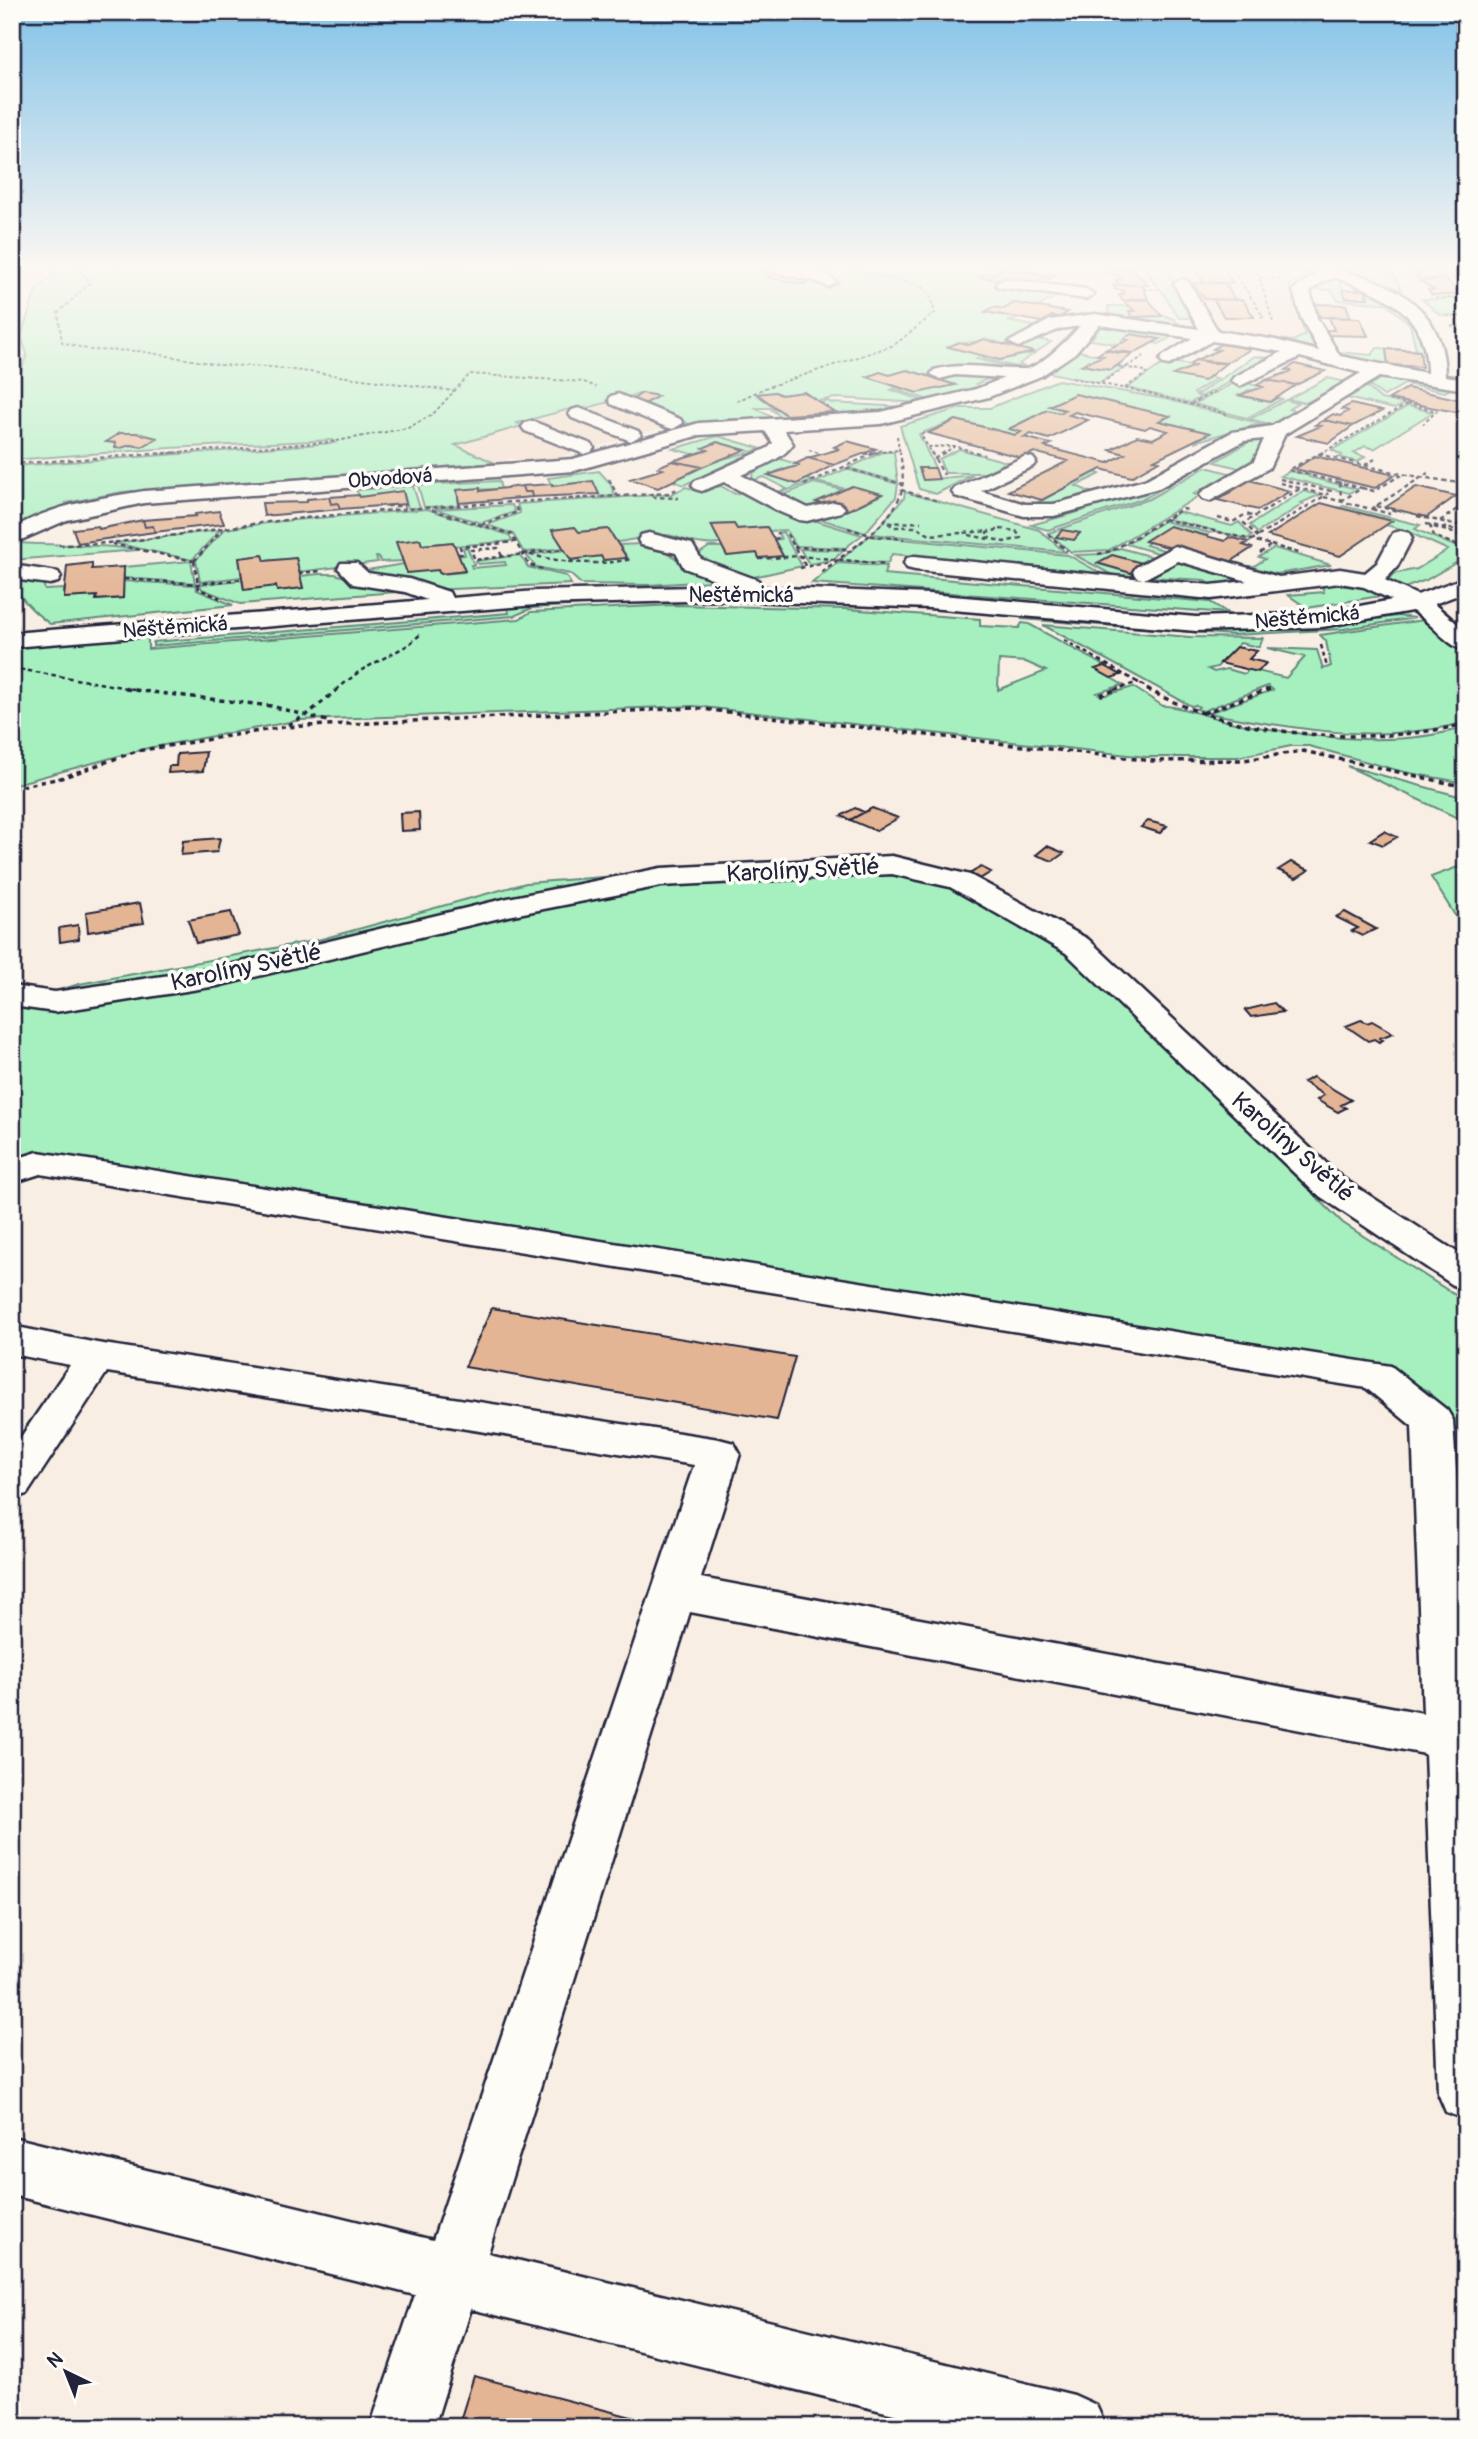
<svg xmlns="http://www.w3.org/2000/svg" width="1478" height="2439" font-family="Pangolin,sans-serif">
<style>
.built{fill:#f2ddcb}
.green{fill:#a6f0bf;stroke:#64897d;stroke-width:2;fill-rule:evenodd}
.building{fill:#e3b594;stroke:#22223b;stroke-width:2;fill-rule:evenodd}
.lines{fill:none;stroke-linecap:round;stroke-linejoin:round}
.minor-casing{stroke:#22223b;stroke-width:5}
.path-far2{stroke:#22223b;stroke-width:2;stroke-dasharray:3.5 2.5;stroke-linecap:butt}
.path-far1{stroke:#22223b;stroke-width:2.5;stroke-dasharray:4.5 3.5;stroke-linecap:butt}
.path{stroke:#22223b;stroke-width:3.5;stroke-dasharray:5 4.5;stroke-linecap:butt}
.minor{fill:#fdfcf7;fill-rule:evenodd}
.labels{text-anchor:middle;stroke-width:7;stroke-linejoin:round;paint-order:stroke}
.far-street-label{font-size:21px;fill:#22223b;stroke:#fdfcf7}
.street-label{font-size:24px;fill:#22223b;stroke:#fdfcf7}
</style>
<rect width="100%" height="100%" fill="#f8eee3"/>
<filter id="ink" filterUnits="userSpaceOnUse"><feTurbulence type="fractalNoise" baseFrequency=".0143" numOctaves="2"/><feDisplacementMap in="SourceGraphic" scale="14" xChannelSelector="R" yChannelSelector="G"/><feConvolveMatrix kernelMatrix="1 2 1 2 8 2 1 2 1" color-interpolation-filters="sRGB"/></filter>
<g filter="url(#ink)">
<path class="built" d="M1171,266H1273L1308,274L1289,285L1306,335L1293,341L1198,328L1170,275Z
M619,399L679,423L528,466L511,458L495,463L454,445L521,426L515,423L570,409L577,411Z"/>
<path class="green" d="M56,266H760L820,278L777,273L768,277L802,284L811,281L833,286L840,282L775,266H1032L1026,271L1001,269L994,274L984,273L979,277L1063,292L1038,307L986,311L1021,318L1008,321L1039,327C1030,332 1019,341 1009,344C1002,346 994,341 987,340C983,340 953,345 949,346L981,355L976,359L1018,369L928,376L907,370L890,375L868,377L898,387L891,390L927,402L923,403L836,398L817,401L804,392L781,395L775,392L757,395L776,408H756L775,419H724L725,422L690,425L681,419L646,403L657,397L642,393L576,411L570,409L517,423L522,426L455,445L495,463L122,492L66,503L69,508L12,530V466L335,443L332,440L170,448L12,460V387L16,386L27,354L21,336L36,290L54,275Z
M1145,266H1171L1170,275L1192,318H1179Z
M1273,266L1306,269L1315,275L1297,287L1328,357L1213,330L1293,341L1305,335L1289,285L1307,274Z
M1376,266L1394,275L1402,290L1340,269Z
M1330,279H1339L1346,298H1368L1365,290H1357L1355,285H1361L1394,304L1338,300L1331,290L1311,289L1315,304H1313L1307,288L1320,285L1314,283Z
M1422,299H1466V316L1440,315Z
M1108,306H1132L1135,311L1129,312L1132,317L1161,316V314L1174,319L1182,328L1109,319Z
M1390,307L1402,308L1417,331L1422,346L1427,347L1428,355L1386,350L1388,364L1397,365L1401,370L1335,359L1326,335L1338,352L1372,355L1377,348L1416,350L1410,324Z
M1105,326L1176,334L1159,344L1154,343L1159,339H1124L1128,340L1121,345L1091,340L1100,327Z
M1032,338L1051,342L1019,364L1024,366L1020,368L981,358C989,356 991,360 999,360C1001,360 1029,354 1033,353L1011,346Z
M1078,351L1103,356L1095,361L1089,360L1082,365L1111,370L1117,366L1123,368L1099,383L1046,372Z
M1255,356L1274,359L1201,397L1198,394Z
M1167,361L1195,366L1175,375L1204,381L1210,377L1217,378L1194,393L1200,398L1190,403L1127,388Z
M953,372L1008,374L994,381L988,379L976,384L981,386L932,401L897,390C916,384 936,392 954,384L932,378Z
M1327,378L1346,382L1306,403L1288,399Z
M1382,378H1389L1452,388L1445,392L1405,384L1384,396L1368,385Z
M1058,380L1165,399L1270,426L1255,425L1194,442L1209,433L1159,421L1169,416L1075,394L1050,406L1065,410L1060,413L1047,410L1010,428L1021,432L1015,435L956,420L919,434L935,468H920L924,480L973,475L936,494L919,489L900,426L961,408H990Z
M1237,381L1263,387L1254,391L1248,390L1240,396L1270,402L1277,398L1282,399L1247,418L1194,404Z
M1366,386L1381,399L1404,404L1394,409L1347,398Z
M1286,400L1298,403L1289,409L1297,411L1273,425L1250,419Z
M828,401L831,403L904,407L881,411L867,410L848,416L784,419L772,410L778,409L787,415L832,412L820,403Z
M1408,406L1433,412L1374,449L1365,446L1354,453L1365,457L1357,462L1339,457L1342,455L1332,450Z
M718,436L759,448L752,452L717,443L696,455L673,449Z
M1268,438L1257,461L1246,470L1215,462L1249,442Z
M959,449L1007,462L985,473H945L939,459Z
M883,452H894L898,482L848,468Z
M746,453L749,454L684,485L673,481L715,461Z
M777,458L800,465L787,470L782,469L769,475L796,484L807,479L813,481L777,494L774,493L787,489L764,477L753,480L752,474Z
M1196,465L1202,466L1145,498L1048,530L1031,525L1082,511L1076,508Z
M1206,467L1237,475L1210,491L1202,489L1194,494L1199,496L1109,550L1071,552L1048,533L1149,499Z
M846,469L898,484L896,497L865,533L817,518L842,510L847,511L881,495L852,486L846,489L816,482Z
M599,471L610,483L615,496L599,497L593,481L552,486L548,478Z
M1290,471L1310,475L1309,477L1357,489L1349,493L1280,476Z
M1095,472L1100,474L1076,486L1097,495L1078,502L1029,507Z
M499,481L501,489L457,490L459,506L424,507L418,485Z
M814,483L843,490L817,502L826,505L801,510L775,498Z
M413,486L420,508H408L403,491L360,497L356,490Z
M721,486L735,494L743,492L772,507L862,535L845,548L796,546L786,530L769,531L766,527L737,529L734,524L712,525L721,544C699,546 691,541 672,536C659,532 630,541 617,542L608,529L579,532L575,527L553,530L564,548L528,552L523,551L513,534L487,525L520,513L517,504L671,494L686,487L699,491Z
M1303,491L1319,495L1301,503L1303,504L1257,533L1250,525Z
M905,492L1039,530L1065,552L872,534L904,498Z
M512,505L515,512L481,523L435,509Z
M1343,506L1420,525L1415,529L1466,551V557L1426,580L1402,589L1386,583L1384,579L1388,575L1417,569L1448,550L1404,530L1386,525L1391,521L1340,508Z
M427,509L509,535L512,541L454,546L452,542L422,545L420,540L397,542L403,561L381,562L379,557H376L378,562L299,572L296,558L265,561L263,555L239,558L242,577L200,582L196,560L225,529L282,521Z
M1179,512L1232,526L1239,522L1252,536L1247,539L1168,519Z
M1164,521L1210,533L1205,535L1169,526L1146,540L1149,542L1146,545L1167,551L1161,554L1126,544Z
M220,530L192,560L114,543Z
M783,532L802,566L745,579L700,562V553L709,547H722L727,556L757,553L759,558L783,556L774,540L781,539L778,533Z
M869,536L1068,555L1102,574L892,554L888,563L839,561Z
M19,543C59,546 99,543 138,550L12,560V551Z
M641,544L658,546L681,562L729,580L648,585L581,584L570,574L536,567L526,555L565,550L571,560L601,556L604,560L627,557L619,545Z
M467,547L474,565H471L472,568L506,565L505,562L478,564L476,561L520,555L528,567L566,576L571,584L427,590L361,571L404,564L438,570L440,574L464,572L458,556L465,555L463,548Z
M1120,548L1160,559L1175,558L1242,577L1238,582L1211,586L1205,580L1112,575L1075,555L1102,554ZM1112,555L1144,564L1131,573L1098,564Z
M1274,548L1331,565L1277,574L1245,567L1254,566L1265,559L1259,557Z
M800,549L844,550L833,560L809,564Z
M191,561L195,583L124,578V567Z
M837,563L887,566L884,574L1210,602L1228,613L812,583Z
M319,574H335L364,583L410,591L240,604L202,589L200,584L242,580L244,589L276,586L278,591L302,588L300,576Z
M12,575L42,579L45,590L64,589V598L97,596V600L122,598L123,581L196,585L197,590L233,605L50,624C36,614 12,593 12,575Z
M1329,584L1365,588L1380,596L1307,608L1288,595L1324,592L1322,586Z
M583,605L532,608L514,616L153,646V642L509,613L507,606Z
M674,605L846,609L980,619V626L1019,628L1022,623L1029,624L1105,666L1096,669L1123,685L1097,693L1102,696L1133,687L1163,706C1171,704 1217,719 1230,722C1304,736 1393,750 1466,727V783L1404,772L1309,746H1291L1237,757H1146L694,706L301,720L148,748L12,785V645L148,634V649L519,619L531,612ZM999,660L1026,662L1046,671L998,690Z
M1397,616L1415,618L1344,629L1233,635L1021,619L1032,617L1230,631L1313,628Z
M1424,620C1438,626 1459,641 1465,656C1470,668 1466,706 1466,722C1382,745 1292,729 1208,713L1273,690L1268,686L1203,711L1196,709L1199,707L1196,705L1191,706L1043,625L1190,637L1263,638L1259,647L1240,643L1217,667L1208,669L1214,672L1227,669L1245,674L1249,669L1286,678L1305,657L1267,648L1317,650L1323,669L1331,666L1326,641L1320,635Z
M1347,766L1466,798V822Z
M832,859L942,884L1066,952L1343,1223L1466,1302V1561L1460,1434L1428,1391L1378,1366L12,1164V1005L79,984L318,940L526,883Z
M1466,864V933L1431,877Z"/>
<path class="building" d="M1408,266H1436L1445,279L1420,281L1415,274H1420L1417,270H1411Z
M1194,267H1223L1233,283H1204Z
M1001,269L1055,275L1050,279L1042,278L1036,284L978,277L984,273L994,274Z
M1123,269H1134L1148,285H1118L1115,280H1121L1118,275H1112L1110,270Z
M778,272L814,279L802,284L767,277Z
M1433,279H1445L1462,295H1432L1428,290H1434L1420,281Z
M1192,283H1225L1235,300L1205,299Z
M1113,285H1142L1148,299L1123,301L1119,295L1124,294L1122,290H1116Z
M1343,290H1365L1368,298H1346Z
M1136,299H1148L1162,316L1132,317L1129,311H1135L1123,301Z
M1213,299L1243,300L1254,317H1224Z
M1014,303L1068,312L1060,317L1052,316L1042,322L985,312L993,307L1004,309Z
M1315,304L1346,305L1351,318L1320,317Z
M1329,317L1360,318L1368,336L1326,335L1324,330H1334Z
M1131,334L1160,339L1134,353L1105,350L1128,340L1123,339Z
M984,339L1009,346L1034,352L1000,360L948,347L959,342L969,345Z
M1221,344L1251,349L1226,363L1196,360L1219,350L1213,349Z
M1386,349L1420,351L1422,367L1388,365Z
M1105,350L1119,353H1134L1111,370L1081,365L1103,356L1097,355Z
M1196,360L1211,363H1226L1204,381L1173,375L1195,366L1189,365Z
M1295,364L1325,371L1296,385L1266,380L1292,371L1286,370Z
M907,370L928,376L955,385L917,393L867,377L880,372L890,375Z
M1266,380L1296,385L1270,402L1239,395L1263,387L1257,385Z
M1407,388L1466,401V414L1389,399Z
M775,392L781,395L804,392L834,412L786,415L757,394Z
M642,393L658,396L646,403L630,401Z
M1075,394L1170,416L1159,421L1210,433L1154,460L1159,461L1131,477L1101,469L1042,500L1008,491L1068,461L1034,452L1023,458L928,433L956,420L1015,435L1021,432L1009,429L1047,410L1060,413L1065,410L1049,406ZM1075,412L1145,429L1150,426L1168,431L1153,439L1137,436L1110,450L1125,454L1108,463L1045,447L1051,444L1024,437L1031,434L1049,439L1088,420L1069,415Z
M1351,404L1382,411L1353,426L1324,420L1333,414L1340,416L1348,411L1342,409Z
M1324,420L1353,426L1329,443L1297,436L1321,426L1315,425Z
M120,433H137L157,438L142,447L131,445L121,448L115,447L116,443L106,442Z
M847,441L876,449L834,465L808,458L839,449L834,447Z
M717,442L745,450L702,467L672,461L708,450L703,448Z
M1315,456L1347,464L1395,475L1375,488L1295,469Z
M808,458L834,465L797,484L768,475L800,465L795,464Z
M672,461L702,467L658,488L630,479L663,469L658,467Z
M919,468H935L939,479L923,480Z
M1249,480L1290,491L1258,510L1218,500Z
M593,481L599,494L532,497L531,492H524L522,486L552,484V486Z
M522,486L524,492H531L532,497L459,503L457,490L480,488V491Z
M852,486L882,494L846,511L816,502Z
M1416,487L1456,496L1427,517L1386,507Z
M403,491L406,504L340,509L338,503L331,504L329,497L359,495L360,497Z
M329,497L331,504L338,503L340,509L264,516L262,503L307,502V499Z
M1321,503L1340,508L1392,521L1340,556L1268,536Z
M219,511L224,524L155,532L153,526L145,527L143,520L196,516L195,514Z
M143,520L145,527L153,526L155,532L78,543L73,529L98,526L99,529Z
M734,524L737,529L767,527L783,556L759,558L757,553L727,556L711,525Z
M1169,526L1225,541L1229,537L1249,542L1243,545L1252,548L1229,563L1145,541Z
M575,527L579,532L608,529L627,558L603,560L601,556L571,560L552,530Z
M1062,530L1080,533L1074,540L1056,537Z
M420,539L422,545L453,542L465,571L440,574L438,570L407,573L396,542Z
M263,555L265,561L296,558L303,588L277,591L276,586L244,590L239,558Z
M1112,555L1146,564L1131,573L1097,563Z
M92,563V569L124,567L123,598L96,600L97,596L64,598L67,566Z
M1236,647L1257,651L1249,659L1266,663L1258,672L1220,663Z
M1105,666L1121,675L1111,678L1095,669Z
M206,752L203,771L168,773L169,766H176L177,754Z
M855,808L864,812L850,820L841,816Z
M872,808L898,818L876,831L850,820Z
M419,812L420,830L401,831L400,813Z
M1148,821L1167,826L1160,833L1141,827Z
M1384,831L1397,837L1383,845L1370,840Z
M220,838L217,852L181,855L183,841Z
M1047,846L1064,853L1053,861L1036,855Z
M1291,862L1309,870L1296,878L1278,870Z
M981,867L991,872L978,880L968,875Z
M140,903L144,923L88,932L86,912Z
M231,912L239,935L196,943L188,920Z
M1345,912L1376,929L1362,936L1352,931L1358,928L1336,917Z
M78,925L79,939L60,942L59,928Z
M1274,1003L1283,1012L1251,1017L1245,1010Z
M1361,1020L1367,1023L1372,1021L1393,1033L1380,1038L1383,1040L1379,1042L1374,1039L1368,1041L1346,1026Z
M1313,1077L1351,1100L1341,1105L1346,1108L1338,1112L1317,1100L1324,1095L1303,1082Z
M492,1308L795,1357L777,1420L465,1367Z
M474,2376L670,2427H458Z"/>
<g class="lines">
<defs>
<path id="minor" d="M759,266C780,265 822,265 836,282L828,287L818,282L761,269Z
M1295,266H1335C1342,273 1356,274 1366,277C1414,294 1445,323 1445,376L1466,379V390L1379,377L1285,434L1269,468L1210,501L1203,499L1200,495L1203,491L1254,461L1264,439L1244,441L1159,488L1054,516H1024L955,496L952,492L955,488L1026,456L1033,458L1036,462L1033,466L981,491L1025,504H1054L1145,480L1232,432L1272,426L1361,373L1300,357L1240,386L1231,381L1234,377L1282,352L1212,341L1169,365L1163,364L1160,360L1163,356L1192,338L1099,325L1075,353L1041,376L989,397L881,424L784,430L793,444C781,461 759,467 741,475L808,508L834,502L841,504L845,508L841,512L807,521L799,520L780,512L724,482L702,491L695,489L692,485L695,481L768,448L773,443L765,431L700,435L574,471L144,503L67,520L12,544V529C52,505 99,498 144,491L573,459L699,423L881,412L976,389L1004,378L955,375L940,379L931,374L934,370C967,361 993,370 1025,369C1040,368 1070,337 1080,326L1060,329L1018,347L1009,342L1050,320L1095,314L1199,329L1174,284L1182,279L1188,281L1218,331L1271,339L1319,351L1301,318L1293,290L1316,274L1297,269ZM1336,278C1386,294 1428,314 1427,373L1340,356L1317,318L1310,291L1324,281Z
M1004,279L1086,289L1094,294L1086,299L998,287L996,284Z
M618,394L680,419L683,423L673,429L666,427L611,404L609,400L611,396Z
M579,408L638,431L641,435L631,441L572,418L569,414L572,410Z
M532,421L591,444L594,448L591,452L584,454L525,431L522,427L525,423Z
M1401,531L1409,533L1412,538L1397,567L1385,580L1417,595L1466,577V592L1434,604L1466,631V651C1446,646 1431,621 1412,611L1322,627L1196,631L929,608L725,600L536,605L12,647V633L427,600L405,592L353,584L338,568L341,563H357L368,573L409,579L449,592L452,598L536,591L733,586L684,568L676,553L641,545L638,540L641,535L649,533L692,544L701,559L758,580L761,585L760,587L929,594L1196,617L1322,613L1392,600L1364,587L1340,583L1211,599L915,570L907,568L904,563L907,558L915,556L1143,579L1136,577L1133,572L1136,567L1175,546L1279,577L1340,569L1365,573L1377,563L1393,533ZM1178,561L1247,581L1211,585L1144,579Z
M12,565L58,572L61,577L58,582L50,584L12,579Z
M892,856L970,875L1088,939L1341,1177L1466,1258V1289L1453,1285L1315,1193L1066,953L950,887L892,874L661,886L508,916L217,986L55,1012L12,1006V986L55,992L217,968L508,898L661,868Z
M38,1152L1391,1366L1447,1410L1453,1420L1466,1634V2120L1446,2112L1438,2093L1425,1754L690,1612L488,2253L1074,2395L1096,2405L1106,2427H946L471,2309L434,2427H370L415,2295L12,2195V2137L433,2240L694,1465L107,1372L27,1494L12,1499V1450L70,1365L12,1354V1326L97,1343L719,1439L734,1443L740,1454L701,1578L1423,1713L1412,1426L1366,1388L40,1174L12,1183V1160Z"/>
</defs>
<use href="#minor" class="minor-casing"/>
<path class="path-far2" d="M74,266L91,282L58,313L62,342L90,350L139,351L221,365L271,367L454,391
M1143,266L1156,286
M1230,266L1261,313L1263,317L1258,319
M1236,266L1257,270L1273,322
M1439,269L1447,270L1466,290
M1099,274H1112
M1260,277L1281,280
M1144,289H1158
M1458,291H1466
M1435,298H1466
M1446,316L1466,317
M1451,326L1466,327
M1118,366L1145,371
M1072,378L1147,393L1227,414
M1101,383L1144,356
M1125,388L1147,373
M1389,400L1437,411L1423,424
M737,401L765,388L894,345L935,313L929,293L921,286L846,268
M1191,404L1218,390
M924,433L921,435L932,454
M897,436L900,454
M928,447L955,446L981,454
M809,450L819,453
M157,454L331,442L408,428L433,414L470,374L584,382L596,387
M864,454L899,450
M873,454L882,450
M942,454L954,447
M1320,454L1408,404"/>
<path class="path-far1" d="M931,452L944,475
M975,452L984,455
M1323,452L1288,470L1362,488L1341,501
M864,454L879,452
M1318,454L1401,474L1466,484
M934,459L945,452
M12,464L182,452
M1365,465L1375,459
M846,468L902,484
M609,479L618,497
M1280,479L1331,491L1326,495
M1340,482L1341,500
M1280,483L1325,495
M804,485L877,452
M1362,488L1374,491L1401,475
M901,490L938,501
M652,497L679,498
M1324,497L1371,509L1430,472
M387,506H404L405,509
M1376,506L1398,511
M1372,509L1390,514
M432,510L511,534L529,565L545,570
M1417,516L1457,525L1466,519
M1218,518L1233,522L1246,514L1255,517
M1164,519L1252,540
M1440,521L1466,503
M888,523L894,527H916L930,535L990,531
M888,523L921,522
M1426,524L1466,532
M481,525L518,512L514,504
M1430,525L1434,536L1466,549
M1434,527L1466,537
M848,528L873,536L904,539
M1000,529L1016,531L1021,538L1004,542L986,537L987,533Z
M787,534L806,567
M1048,534L1067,551
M969,535L988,539
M1258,537L1244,523L1301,488
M774,539L778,538L777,532
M112,544L194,561
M59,545C135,545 211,528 286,520C414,506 541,501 669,493L677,489
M1271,545L1302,554
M794,547L848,549
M522,553C560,562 593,567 632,559
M1260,553L1271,545L1252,540L1326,495
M458,554H462L460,547L515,542
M1098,554L1112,551L1182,509L1189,510
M502,556L498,548L471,550L475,560L564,549
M759,559L799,556L887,564
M194,561L199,589L220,598
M194,561L222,530
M800,568L830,562
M822,572C847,551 888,528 900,496C905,482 902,466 900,452
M299,573L322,571
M124,579L198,584L242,579
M1064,640L1151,690
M1321,645L1327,667
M12,668L139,690
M336,690L360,671L408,645L422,633
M1114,690L1139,682
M1265,690L1272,688"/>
<path class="path" d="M125,689L271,706L331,722
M1147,689C1236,738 1368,747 1466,724
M1100,695L1119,689
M1203,713L1270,689
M288,725L308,714L338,689
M12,788L61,778L137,751L284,727L693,708L1153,761L1244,760L1303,751L1466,787"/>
<use href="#minor" class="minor"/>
</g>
</g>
<linearGradient id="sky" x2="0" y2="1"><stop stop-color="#82c2e8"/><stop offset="0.44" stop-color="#fcf7f2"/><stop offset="1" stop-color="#fcf7f2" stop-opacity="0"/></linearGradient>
<rect width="1478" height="607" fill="url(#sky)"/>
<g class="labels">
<g class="far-street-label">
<text transform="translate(390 478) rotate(-4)" y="7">Obvodová</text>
<text x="741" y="602">Neštěmická</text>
<text transform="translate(1307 617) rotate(-5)" y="7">Neštěmická</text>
<text transform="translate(175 627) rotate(-4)" y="7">Neštěmická</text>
</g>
<g class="street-label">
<text transform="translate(803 870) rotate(-3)" y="8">Karolíny Světlé</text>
<text transform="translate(246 967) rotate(-12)" y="8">Karolíny Světlé</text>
<text transform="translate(1293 1147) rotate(41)" y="8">Karolíny Světlé</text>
</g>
</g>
<rect width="1478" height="2439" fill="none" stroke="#fdfcf7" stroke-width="42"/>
<rect x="21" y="21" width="1436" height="2397" fill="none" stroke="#22223b" stroke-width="2.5" filter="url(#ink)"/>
<g transform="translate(66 2372) rotate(317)" stroke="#fdfcf7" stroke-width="5" paint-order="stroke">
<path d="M0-5L12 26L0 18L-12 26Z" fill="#22223b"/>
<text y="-10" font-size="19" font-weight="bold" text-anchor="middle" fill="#22223b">N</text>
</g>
</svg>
